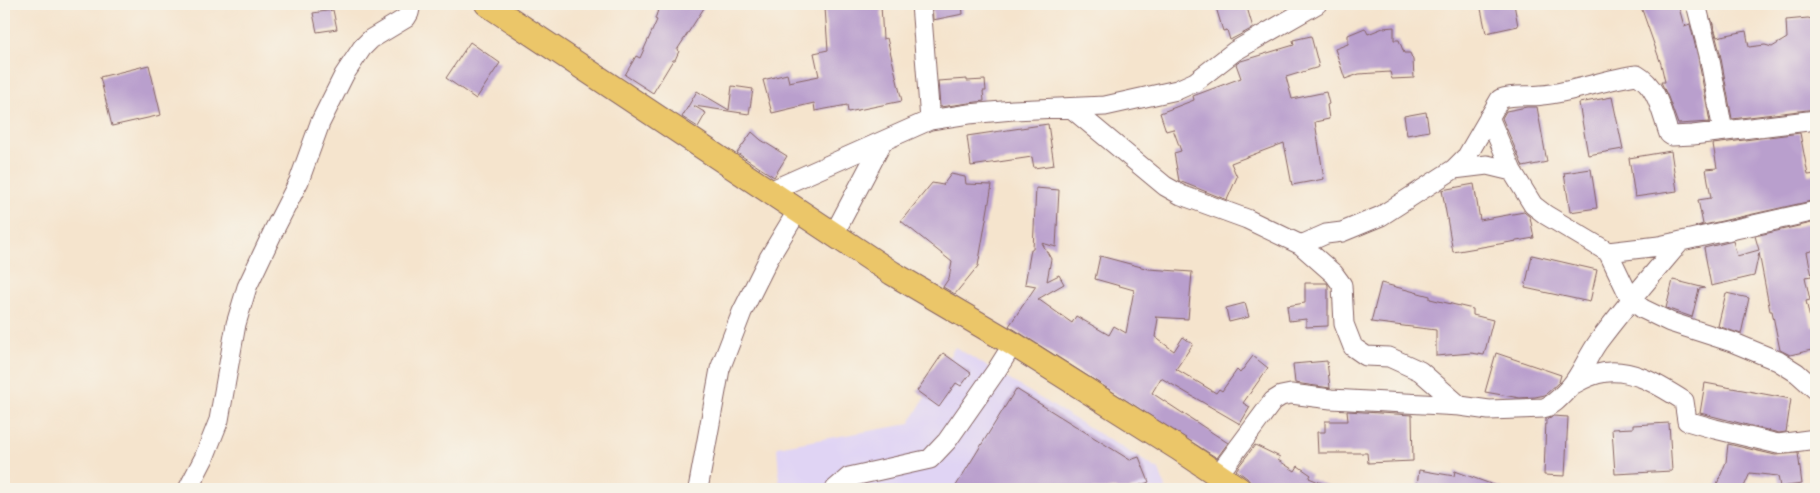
<svg xmlns="http://www.w3.org/2000/svg" width="1820" height="493" font-family="'Comic Neue',sans-serif">
<style>
.built{fill:#e0d4f4}
.building{fill:#b99fcd}
.lines{fill:none;stroke-linecap:round;stroke-linejoin:round}
.minor-casing{stroke:#866464;stroke-width:21}
.major-casing{stroke:#866464;stroke-width:26}
.minor{stroke:#fff;stroke-width:19}
.major{stroke:#ebc669;stroke-width:24}
</style>
<rect width="100%" height="100%" fill="#f7f3e8"/>
<filter id="ink" filterUnits="userSpaceOnUse"><feTurbulence type="fractalNoise" baseFrequency=".02" numOctaves="2"/><feDisplacementMap in="SourceGraphic" scale="10" xChannelSelector="R" yChannelSelector="G"/><feConvolveMatrix kernelMatrix="1 2 1 2 8 2 1 2 1" color-interpolation-filters="sRGB"/></filter>
<filter id="wash" filterUnits="userSpaceOnUse"><feTurbulence type="fractalNoise" baseFrequency=".0096" numOctaves="4" result="noise"/><feDisplacementMap in="SourceGraphic" scale="20" xChannelSelector="R" yChannelSelector="G"/><feGaussianBlur stdDeviation="1.12" result="paint"/><feColorMatrix in="noise" values="0 0 0 0 0 0 0 0 0 0 0 0 0 0 0 0 0 1.4 0 .05"/><feComposite in="paint" operator="in"/></filter>
<g filter="url(#wash)">
<rect width="100%" height="100%" fill="#f5e4cd"/>
<path class="built" d="M955,347L1159,470L1166,489H780L777,447L909,424Z"/>
<g id="blocks">
<path class="building" d="M660,4H698L704,8L677,50L679,51L675,60H673L653,93L625,75L636,56L640,58L657,20L655,19Z
M932,4H962L963,14L933,20Z
M1215,4H1246L1253,28L1230,40L1227,30L1223,31Z
M1480,4H1514L1518,26L1486,33Z
M1640,4H1678L1684,26L1690,24L1698,57L1710,122L1678,124L1668,97L1661,82H1665L1661,64Z
M881,5L883,39L887,38L902,101L848,112L847,105L815,111L814,103L772,113L763,80L787,74L789,82L819,76L814,53L828,50L825,8Z
M333,10L337,29L317,32L313,13Z
M1711,18L1717,37L1746,31L1749,47L1765,45L1772,47L1787,38L1786,20L1808,18L1815,20L1812,31L1816,39V109L1732,119L1720,53Z
M1394,27V40H1399L1404,53H1410L1413,60L1414,78L1392,79L1390,72L1359,74L1345,79L1335,49L1348,44V35L1365,28L1368,34L1383,28Z
M1311,36L1319,67L1286,77L1292,99L1326,92L1329,104L1327,105L1329,119L1315,122L1324,179L1292,185L1284,143L1231,163L1237,177L1227,200L1179,181L1174,153L1181,151L1173,129L1166,131L1160,113L1194,100L1193,96L1241,78L1236,64L1241,61L1294,45L1293,40Z
M470,42L500,63L476,99L446,78Z
M149,65L161,115L112,126L100,77Z
M967,79V81L985,80L986,91H983L984,101L940,107L938,81Z
M732,86L753,89L749,114L694,106L706,113L698,127L682,117L697,91L729,110Z
M1612,97L1623,149L1588,155L1579,103Z
M1527,107H1537L1547,162L1523,167L1502,118L1506,111Z
M1426,112L1429,131L1407,135L1404,116Z
M1048,124L1054,165L1034,168L1032,157L971,166L967,136Z
M752,132L761,140L787,156L774,177L737,153Z
M1800,133L1808,175L1816,174V200L1695,227L1703,224L1698,200L1711,198L1706,169L1717,168L1713,144Z
M1671,151L1677,191L1635,197L1629,158Z
M1591,169L1597,208L1570,212L1564,173Z
M951,174L965,177L966,184L992,185L978,266L955,294L943,287L949,278L952,262L901,221L932,183L943,185Z
M1474,184L1480,220L1524,212L1530,217L1534,238L1453,252L1442,190Z
M1036,188L1059,190L1056,247L1042,243L1051,259L1047,281L1059,275L1064,284L1038,299L1072,323L1076,316L1109,335L1114,326L1126,333L1134,290L1095,279L1100,256L1149,269L1192,272L1188,319L1155,317L1158,319L1155,337L1174,351L1183,337L1193,344L1176,369L1216,393L1219,389L1222,391L1237,370L1240,373L1253,356L1268,368L1243,403L1250,407L1240,424L1161,378L1152,393L1228,443L1217,458L1009,326L1036,286L1025,284L1031,249H1033Z
M1816,222V250L1807,252L1812,276L1805,277L1810,300L1806,301L1812,327L1816,326V349L1790,355L1780,350L1772,311H1770L1759,253L1754,276L1711,286L1704,248L1733,241L1737,256L1759,250L1755,236Z
M1532,255L1597,270L1590,302L1525,288Z
M1673,280L1705,288L1699,289L1692,317L1666,308Z
M1305,283H1327L1328,285V326L1306,327V319L1289,321L1287,306L1305,303Z
M1381,283L1430,296V299L1473,309V315L1493,320L1484,355L1471,353L1436,356V330L1371,322Z
M1726,293L1749,298L1741,334L1718,326Z
M1245,303L1249,317L1229,322L1226,308Z
M943,353L971,373L961,386L956,383L939,407L917,391Z
M1496,353L1561,375L1559,382L1545,395L1535,397L1520,398L1485,392Z
M1327,361L1330,388L1295,383L1293,364Z
M1705,383L1791,399L1786,432L1779,433L1700,413Z
M1016,389L1130,460L1139,457L1149,482L1130,489H954Z
M1347,411L1412,415L1413,461L1368,463L1367,453H1318L1317,432H1325V421H1348Z
M1553,416L1568,417L1565,476L1544,475L1546,419Z
M1669,423L1672,471L1615,474L1612,429L1633,428V425Z
M1728,444L1775,455L1798,453L1802,484L1780,487L1778,476L1750,473L1743,489H1715L1726,462Z
M1255,445L1280,457L1278,460L1295,471L1298,466L1311,475L1309,478L1336,489H1253L1251,483L1247,478L1236,470Z
M1419,470L1454,476L1455,471L1502,488V489H1441L1417,485Z"/>
</g>
</g>
<g filter="url(#ink)">
<use href="#blocks" fill-opacity="0" stroke="#866464" stroke-width="1"/>
<g class="lines">
<defs>
<path id="minor" d="M921,4L930,120
M1696,4L1709,55L1723,131
M1071,108L1165,186L1181,195L1247,219L1301,245L1326,234L1342,232L1381,216L1454,169L1487,165L1512,171L1533,205L1546,215L1608,252L1631,300L1643,309L1670,322L1732,342L1778,361L1797,373L1816,390
M1489,117L1512,171
M1454,169L1467,156L1500,99C1513,94 1529,97 1542,95C1575,92 1605,79 1637,75C1658,87 1661,112 1669,134L1672,136L1693,135L1816,120
M770,191L930,120L969,114L1013,110L1105,106L1177,90L1195,82L1235,51L1317,4
M834,234L883,141
M1301,245L1334,274L1342,285L1344,324L1353,347L1366,356L1389,357L1420,371L1460,406L1489,410L1543,408C1554,406 1562,395 1570,387C1581,374 1588,356 1598,342C1624,307 1653,274 1681,241
M1608,252L1659,246L1816,211
M1572,385C1580,381 1588,376 1597,374C1628,365 1659,385 1684,401L1687,421L1715,429L1778,444L1816,439
M1218,475L1273,401L1281,396L1291,394L1331,399L1460,406
M188,489L204,458L219,420L236,324L247,287L274,230L299,181L320,123L344,75L362,48L371,39L406,18L409,13L411,4
M698,489L720,369L742,312L769,258L798,210
M835,489L849,477L930,459L947,441L996,371L1013,344"/>
<path id="major" d="M487,4L892,273L1013,344L1178,448L1239,489"/>
</defs>
<use href="#minor" class="minor-casing"/>
<use href="#major" class="major-casing"/>
<use href="#minor" class="minor"/>
<use href="#major" class="major"/>
</g>
</g>
<rect width="1820" height="493" fill="none" stroke="#f7f3e8" stroke-width="20"/>
</svg>
